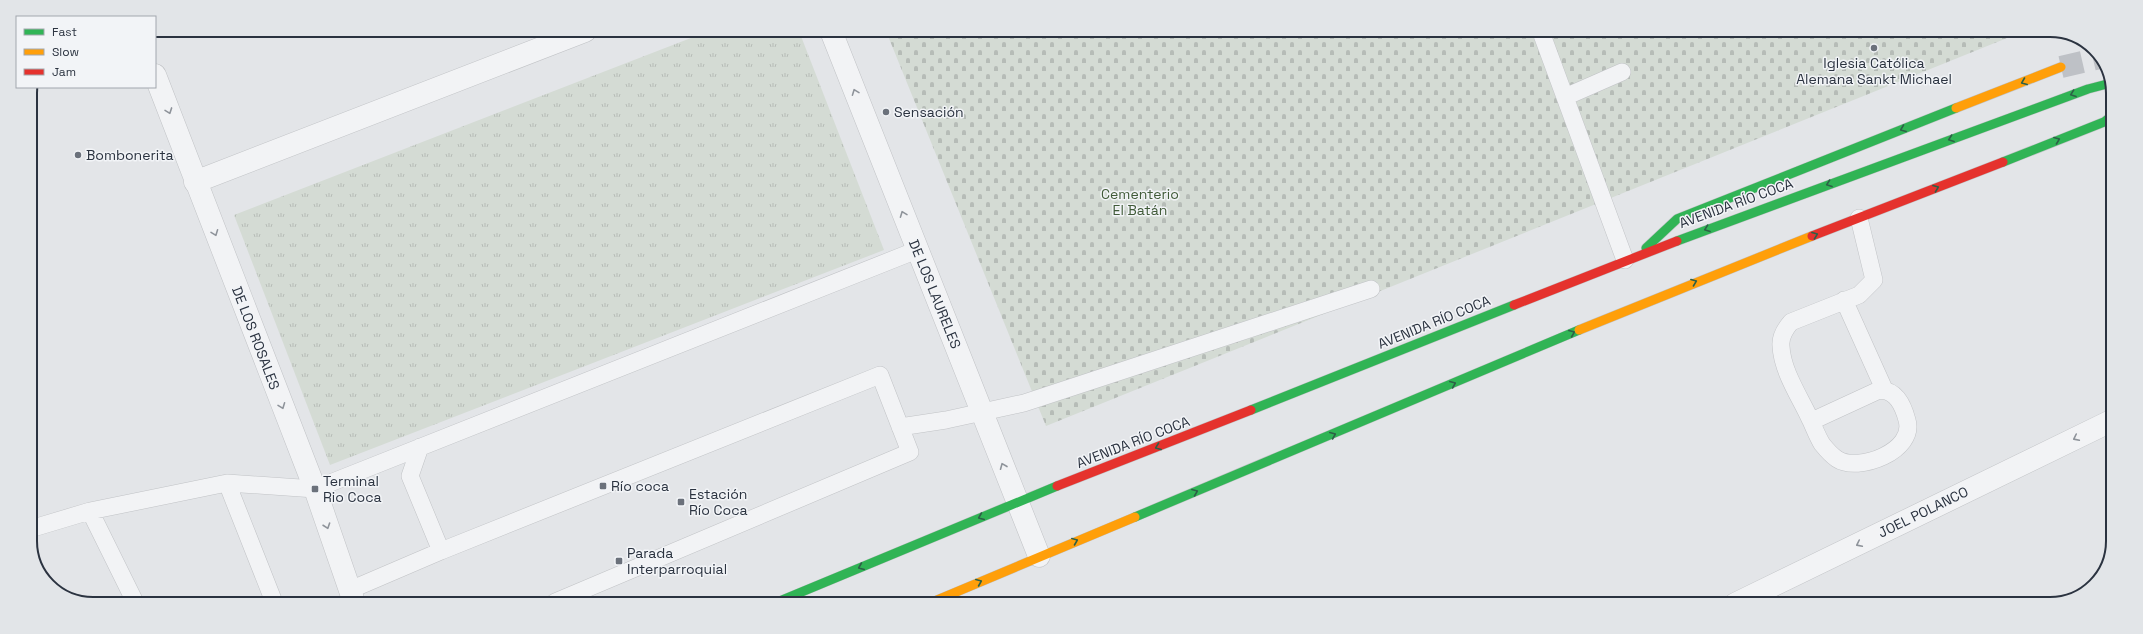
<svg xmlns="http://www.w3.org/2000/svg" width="2143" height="634" font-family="'Space Grotesk',sans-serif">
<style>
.cemetery{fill:url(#cemetery-stones)}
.park{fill:url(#park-tufts)}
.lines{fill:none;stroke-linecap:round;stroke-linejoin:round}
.primary-tunnel{stroke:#bec1c6;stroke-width:22;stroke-dasharray:22 11;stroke-linecap:butt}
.lane-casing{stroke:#c1c3c6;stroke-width:18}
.street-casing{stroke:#c1c3c6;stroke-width:23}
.fast-casing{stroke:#c0c2c5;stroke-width:10}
.slow-casing{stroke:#c0c2c5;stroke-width:10}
.jam-casing{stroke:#c0c2c5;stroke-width:10}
.lane{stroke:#f2f3f5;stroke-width:17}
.street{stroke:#f2f3f5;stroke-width:22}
.fast{stroke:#30b455;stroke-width:9}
.slow{stroke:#ff9f0a;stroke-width:9}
.jam{stroke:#e5322d;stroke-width:9}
.oneway{stroke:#2d6047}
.oneway2{stroke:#8e939a}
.poi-dot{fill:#6b717b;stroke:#f2f4f7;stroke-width:1.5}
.labels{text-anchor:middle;stroke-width:3;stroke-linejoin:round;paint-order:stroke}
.poi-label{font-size:14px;fill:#2b3340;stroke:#f2f4f7;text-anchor:start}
.park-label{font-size:14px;fill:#415b39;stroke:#f2f4f7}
.street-label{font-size:14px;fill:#2b3340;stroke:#f2f4f7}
.rim{fill:none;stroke:#2b3340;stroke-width:2}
</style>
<defs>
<pattern id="cemetery-stones" width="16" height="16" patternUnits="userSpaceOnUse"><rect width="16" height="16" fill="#d4dbd4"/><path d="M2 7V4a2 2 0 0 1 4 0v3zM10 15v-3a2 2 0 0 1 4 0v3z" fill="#b6bcb7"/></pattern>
<pattern id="park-tufts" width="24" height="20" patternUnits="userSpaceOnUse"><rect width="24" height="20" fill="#d4dbd4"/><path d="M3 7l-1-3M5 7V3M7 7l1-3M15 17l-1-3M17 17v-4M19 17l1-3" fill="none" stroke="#b6bcb7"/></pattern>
</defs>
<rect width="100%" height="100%" fill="#e3e5e8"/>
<path class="cemetery" d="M886,31L2022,32L1046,426Z"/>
<path class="park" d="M709,31H799L884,250L330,465L234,215Z"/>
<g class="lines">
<path class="primary-tunnel" d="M2061,67L2100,58"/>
<defs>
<path id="lane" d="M1541,32L1625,260
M1565,97L1622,72
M1844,300L1884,389
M1812,421L1877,391C1895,387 1903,405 1907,420C1916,451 1858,473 1837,459C1831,455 1826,449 1822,444C1817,436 1814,427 1810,419C1800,397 1782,371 1781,346C1780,337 1785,329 1791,322L1859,295L1874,280L1859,218
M900,427L946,420L1024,403L1371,289
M420,447L410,476L441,551
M227,483L274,602
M90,511L135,602
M30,529L90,511L227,483L315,489L917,250
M350,590L441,551L880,375L910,452L555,602"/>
<path id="street" d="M831,31L1039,556
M155,75L315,489L354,602
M195,182L585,31
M1735,604L2111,421"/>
<path id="fast" d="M2003,162L2104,122L2113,115
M1677,241L2088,89L2111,83
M1646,248L1677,219L1956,108
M1251,410L1514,305
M1135,517L1579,330
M775,603L1057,486"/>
<path id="slow" d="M1956,108L2061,67
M1579,330L1812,236
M930,603L1135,517"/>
<path id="jam" d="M1812,236L2003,162
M1514,305L1677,241
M1057,486L1251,410"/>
</defs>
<use href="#lane" class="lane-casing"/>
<use href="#street" class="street-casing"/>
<use href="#fast" class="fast-casing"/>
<use href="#slow" class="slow-casing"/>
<use href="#jam" class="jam-casing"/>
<use href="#lane" class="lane"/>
<use href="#street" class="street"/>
<use href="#fast" class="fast"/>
<use href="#slow" class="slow"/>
<use href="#jam" class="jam"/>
</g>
<defs><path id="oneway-chevron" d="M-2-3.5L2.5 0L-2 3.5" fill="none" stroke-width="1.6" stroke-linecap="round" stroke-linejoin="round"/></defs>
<g class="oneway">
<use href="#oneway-chevron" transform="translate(2024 82) rotate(158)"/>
<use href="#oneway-chevron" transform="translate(2073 94) rotate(160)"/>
<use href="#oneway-chevron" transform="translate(1903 129) rotate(158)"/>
<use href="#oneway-chevron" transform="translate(1951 139) rotate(160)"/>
<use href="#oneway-chevron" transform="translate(2057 140) rotate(-21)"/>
<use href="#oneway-chevron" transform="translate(1829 184) rotate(160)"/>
<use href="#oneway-chevron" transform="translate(1936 188) rotate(-21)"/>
<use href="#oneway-chevron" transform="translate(1707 229) rotate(160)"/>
<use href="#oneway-chevron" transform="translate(1815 235) rotate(-21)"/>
<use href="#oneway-chevron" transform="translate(1694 282) rotate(-21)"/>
<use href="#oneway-chevron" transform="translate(1572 333) rotate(-23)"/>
<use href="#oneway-chevron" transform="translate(1453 384) rotate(-23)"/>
<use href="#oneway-chevron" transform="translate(1333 435) rotate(-23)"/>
<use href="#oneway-chevron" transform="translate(1158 447) rotate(159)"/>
<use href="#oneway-chevron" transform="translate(1195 492) rotate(-22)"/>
<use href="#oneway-chevron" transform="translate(981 517) rotate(157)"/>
<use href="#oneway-chevron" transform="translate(1075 541) rotate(-22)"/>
<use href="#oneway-chevron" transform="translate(861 567) rotate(157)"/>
<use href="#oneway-chevron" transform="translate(979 582) rotate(-23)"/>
</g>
<g class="oneway2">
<use href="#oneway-chevron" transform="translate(855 92) rotate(-111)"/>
<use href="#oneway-chevron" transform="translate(169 111) rotate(70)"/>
<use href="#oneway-chevron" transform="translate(903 214) rotate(-111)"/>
<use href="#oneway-chevron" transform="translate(215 233) rotate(69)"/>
<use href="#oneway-chevron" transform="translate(282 406) rotate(69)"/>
<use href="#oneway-chevron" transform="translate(2076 438) rotate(154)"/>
<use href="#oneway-chevron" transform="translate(1003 466) rotate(-112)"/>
<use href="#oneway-chevron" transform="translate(327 526) rotate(71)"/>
<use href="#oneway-chevron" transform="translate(1859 544) rotate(154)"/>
</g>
<g class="poi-dot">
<circle cx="1874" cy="48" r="4"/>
<circle cx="886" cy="112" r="4"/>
<circle cx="78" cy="155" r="4"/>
<rect x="599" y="482" width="8" height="8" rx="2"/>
<rect x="311" y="485" width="8" height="8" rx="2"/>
<rect x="677" y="498" width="8" height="8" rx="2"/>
<rect x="615" y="557" width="8" height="8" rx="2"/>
</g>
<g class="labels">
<g class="poi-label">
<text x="1874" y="68" text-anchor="middle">Iglesia Católica<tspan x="1874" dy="16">Alemana Sankt Michael</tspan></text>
<text x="894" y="117">Sensación</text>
<text x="86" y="160">Bombonerita</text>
<text x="323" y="486">Terminal<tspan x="323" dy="16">Rio Coca</tspan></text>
<text x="611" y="491">Río coca</text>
<text x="689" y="499">Estación<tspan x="689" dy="16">Río Coca</tspan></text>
<text x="627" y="558">Parada<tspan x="627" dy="16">Interparroquial</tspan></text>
</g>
<g class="park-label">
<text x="1140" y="199">Cementerio<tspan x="1140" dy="16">El Batán</tspan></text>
</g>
<g class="street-label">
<text transform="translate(1736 203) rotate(-20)" y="5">AVENIDA RÍO COCA</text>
<text transform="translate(935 294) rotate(68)" y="5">DE LOS LAURELES</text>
<text transform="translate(1434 322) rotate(-22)" y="5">AVENIDA RÍO COCA</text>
<text transform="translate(256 338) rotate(69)" y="5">DE LOS ROSALES</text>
<text transform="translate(1133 442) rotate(-21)" y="5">AVENIDA RÍO COCA</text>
<text transform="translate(1923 512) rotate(-26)" y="5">JOEL POLANCO</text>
</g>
</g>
<path d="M0 0H2143V634H0ZM93 37H2050A56 56 0 0 1 2106 93V541A56 56 0 0 1 2050 597H93A56 56 0 0 1 37 541V93A56 56 0 0 1 93 37Z" fill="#e2e5e8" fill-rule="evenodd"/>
<path class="rim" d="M93 37H2050A56 56 0 0 1 2106 93V541A56 56 0 0 1 2050 597H93A56 56 0 0 1 37 541V93A56 56 0 0 1 93 37Z"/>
<rect x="16" y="16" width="140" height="72" fill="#f2f4f7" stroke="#a2a7ae"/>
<rect x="24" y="29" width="20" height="6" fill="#30b455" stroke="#a2a7ae"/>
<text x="52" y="36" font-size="12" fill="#2b3340">Fast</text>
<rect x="24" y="49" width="20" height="6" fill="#ff9f0a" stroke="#a2a7ae"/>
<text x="52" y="56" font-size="12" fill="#2b3340">Slow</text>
<rect x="24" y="69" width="20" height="6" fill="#e5322d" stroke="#a2a7ae"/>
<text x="52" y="76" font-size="12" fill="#2b3340">Jam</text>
</svg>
